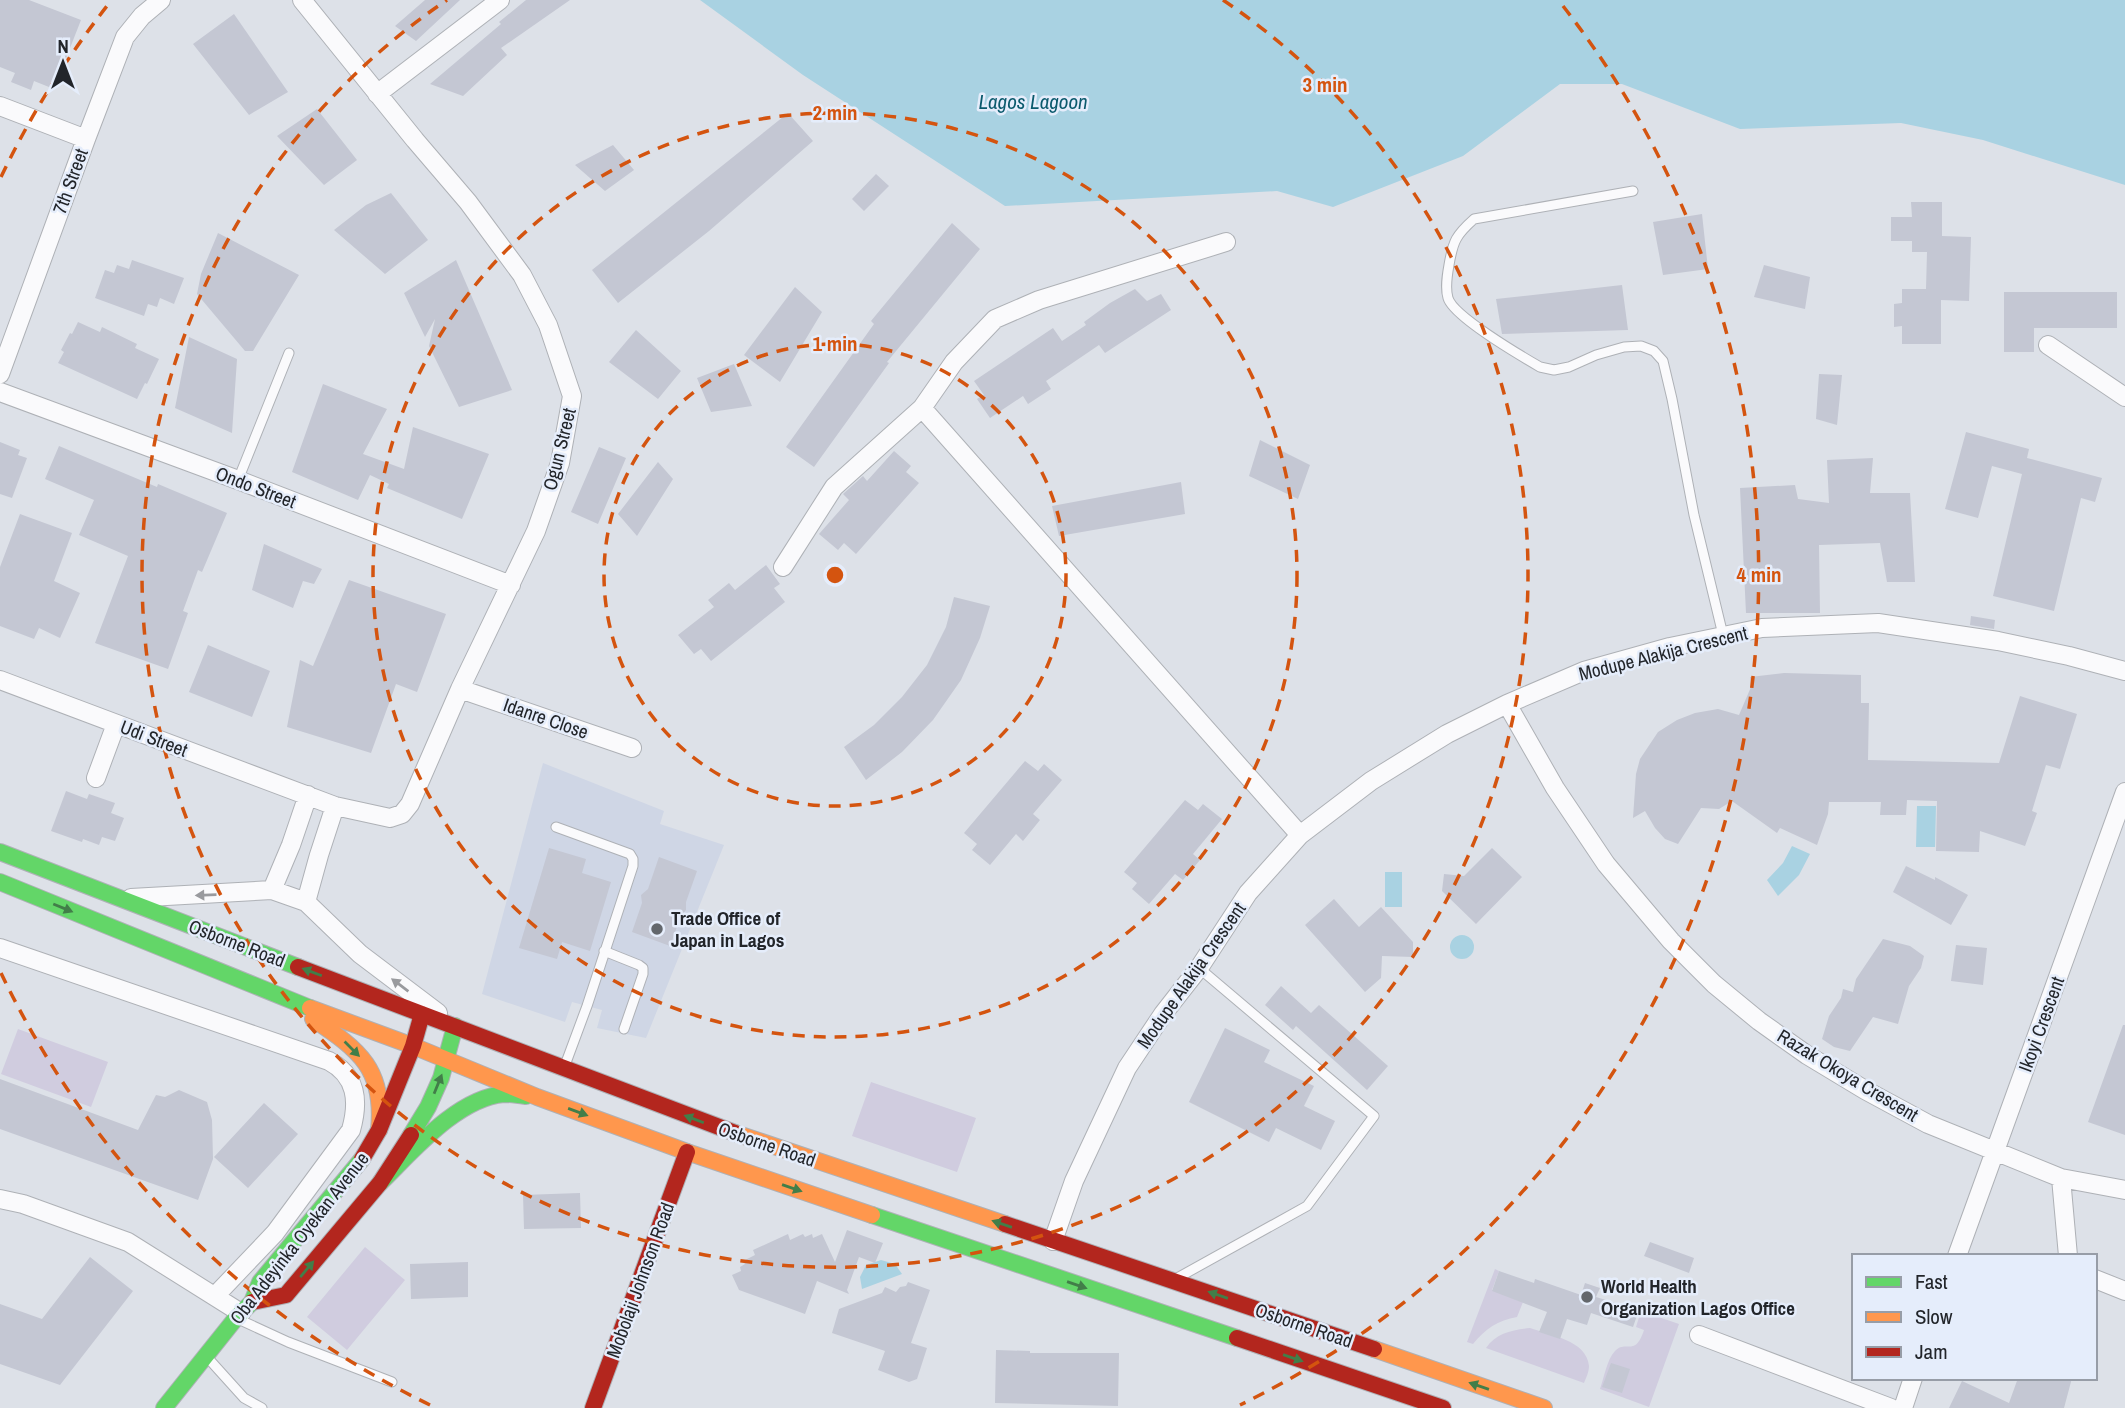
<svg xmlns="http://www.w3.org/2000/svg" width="2125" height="1408" font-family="'Archivo Narrow',sans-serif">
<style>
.built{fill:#cfd6e5}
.green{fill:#d0ccdf}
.water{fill:#a9d2e2}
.building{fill:#c4c7d3}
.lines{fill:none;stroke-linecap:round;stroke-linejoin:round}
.lane-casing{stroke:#aeb1b6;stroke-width:11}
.street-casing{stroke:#aeb1b6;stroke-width:20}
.fast-casing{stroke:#aeb1b6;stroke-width:18}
.slow-casing{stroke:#aeb1b6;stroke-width:18}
.jam-casing{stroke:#aeb1b6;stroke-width:18}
.lane{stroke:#fafafc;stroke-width:9}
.street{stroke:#fafafc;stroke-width:18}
.fast{stroke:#63d668;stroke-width:16}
.slow{stroke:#ff974d;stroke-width:16}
.jam{stroke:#b3261e;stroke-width:16}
.oneway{fill:#999a9e}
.oneway2{fill:#427e49}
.ring{fill:none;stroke:#d4540f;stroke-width:3.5;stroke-dasharray:12 9}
.poi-dot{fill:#63676c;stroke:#e5edfb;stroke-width:2.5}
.labels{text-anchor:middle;stroke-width:5;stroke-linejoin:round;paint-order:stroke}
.street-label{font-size:19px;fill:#22252a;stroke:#e5edfb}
.poi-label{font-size:19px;font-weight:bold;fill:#22252a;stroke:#e5edfb;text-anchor:start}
.water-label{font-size:21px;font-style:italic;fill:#0b5a6d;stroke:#e5edfb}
.centre{fill:#d4540f;stroke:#e5edfb;stroke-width:3.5}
.ring-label{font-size:21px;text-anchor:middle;font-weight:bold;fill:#d4540f;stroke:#e5edfb;stroke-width:5;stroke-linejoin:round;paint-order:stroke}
</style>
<rect width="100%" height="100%" fill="#dde1e8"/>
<path class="built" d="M543,763L664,811L660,824L724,845L646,1038L597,1028L602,1010L572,1002L565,1022L482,994Z"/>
<path class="green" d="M18,1029L108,1062L91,1107L1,1074Z
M871,1082L976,1118L957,1172L852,1136Z
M365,1247L405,1280L347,1350L307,1317Z
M1495,1269L1499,1271L1492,1290L1523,1302L1517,1317C1498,1320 1485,1329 1473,1344L1467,1342Z
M1641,1311L1679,1324L1649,1407L1600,1389C1604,1378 1607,1359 1615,1351C1626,1339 1635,1358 1644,1330L1636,1327Z
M1530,1328C1549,1335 1587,1340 1589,1366C1589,1372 1586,1378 1584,1383L1486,1348C1496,1333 1512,1330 1530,1328Z"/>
<path class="water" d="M700,0H2125V185L1983,140L1901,123L1740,129L1622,84H1560L1463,156L1333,207L1277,191L1005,206L803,75Z
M1917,806H1936L1935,847H1916Z
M1792,846L1810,854L1799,875L1778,896L1767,880L1783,863Z
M1385,872H1402V907H1385Z
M1450 947a12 12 0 1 1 24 0a12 12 0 1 1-24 0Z
M881,1260L895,1264L902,1274L862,1289L860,1277L866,1265Z"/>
<path class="building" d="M0,0H29L81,20L54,89L34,81L31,90L11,82L15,73L0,67Z
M425,0H460L416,41L395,26Z
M526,0H570L501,48L507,55L463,96L430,84L501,24L499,22Z
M234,14L288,92L249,115L193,44Z
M317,109L357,160L324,185L277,136Z
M788,113L813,141L709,231L618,303L592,270Z
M613,145L634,170L605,191L575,165Z
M876,174L889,186L864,211L852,199Z
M391,193L428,240L385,274L334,230L366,205Z
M1911,202H1942V236L1971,237L1969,301L1941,300V344H1902V326L1894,327V304L1902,303V289H1926L1927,252H1912V241H1891V217H1912Z
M1702,214L1708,269L1663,275L1653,222Z
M952,223L980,249L887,362L889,363L814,467L786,447L874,324L871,321Z
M218,233L299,275L253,351H245L197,294L201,274Z
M132,260L184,278L174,304L160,298L157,307L148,304L144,316L95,298L105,270L114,273L117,265L129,269Z
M456,260L512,390L459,407L429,346L435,319L425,337L404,293Z
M1764,265L1810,277L1805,309L1754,297Z
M1622,285L1628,330L1502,334L1496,299Z
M795,287L822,312L780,382L744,355Z
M1135,289L1147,301L1161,294L1171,310L1105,353L1099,345L1046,381L1051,389L1028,404L1023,396L990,418L977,399L984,395L974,381L1053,328L1062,341L1086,325L1084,322L1110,303Z
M2004,292H2117V328H2034V352H2004Z
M78,322L100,332L102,327L137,344L135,348L159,359L147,384L145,383L137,399L58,363L64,352L61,350L70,333L72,334Z
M636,330L681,371L658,399L609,362Z
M189,337L237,359L232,433L175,408Z
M734,364L752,406L711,412L697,378Z
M1819,374L1842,375L1837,425L1816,419Z
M323,384L387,409L363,454L404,469L413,427L489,454L462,519L387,488L389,484L370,475L358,500L292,472Z
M1966,432L2029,449L2027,458L2102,478L2095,502L2081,498L2054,611L1993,596L2022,474L1992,466L1978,518L1945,509Z
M1260,440L1310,465L1298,499L1249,476Z
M0,442L20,450L18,455L27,458L12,498L0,494Z
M59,446L157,487L158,484L227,513L202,572L198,570L183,611L188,613L168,669L95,643L128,556L79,535L94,500L45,479Z
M599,447L626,458L598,524L571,512Z
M894,451L911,466L906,472L919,483L856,554L844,543L838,550L819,534L849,500L843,494L863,476L867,481Z
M1873,458L1870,493H1910L1915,582H1887L1880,543L1819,545L1820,613H1746L1740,488L1795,485L1798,499L1829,503L1827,460Z
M658,462L673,479L637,536L618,514Z
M1181,482L1185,514L1059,536L1052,506Z
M20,514L72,533L54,581L80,593L60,638L39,628L34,639L0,626V567Z
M264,544L322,569L314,584L303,581L293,608L252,590Z
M766,565L780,584L774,588L785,602L711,661L701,649L694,654L678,635L714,607L708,600L729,583L735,590Z
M349,580L446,614L417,692L396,684L371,753L287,727L300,660L313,666Z
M954,597L990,606L980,638L961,680L933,720L902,752L866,780L844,747L874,725L902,697L927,665L946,627Z
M1971,616L1995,620L1994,629L1970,625Z
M208,645L270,671L252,717L189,692Z
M1784,673L1861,675V703H1869L1868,760L1999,763L2020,696L2077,714L2060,769L2046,765L2032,811L2037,813L2025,846L1980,831L1979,852L1936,851L1937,801L1907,800L1906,815H1880L1881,802H1829L1828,814L1817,845L1780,828L1777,833L1732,801L1719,809L1701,808L1678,844L1665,839L1655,828L1645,811L1633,818L1636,774L1640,759L1658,732L1677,720L1695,713L1718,709L1739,715L1751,687L1750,677Z
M1025,761L1038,771L1044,764L1062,780L1033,814L1040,820L1023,841L1016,834L990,865L972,850L977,844L964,833Z
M66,791L87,799L89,794L115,803L111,813L124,818L115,841L102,837L99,845L83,839L82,842L51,831Z
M1185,800L1198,810L1203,804L1222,819L1193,854L1200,860L1183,880L1175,874L1149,904L1132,889L1137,883L1124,872Z
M549,848L586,859L582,873L611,882L590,951L562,942L557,959L519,948Z
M1492,848L1522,877L1476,924L1442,891L1444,874L1464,876Z
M659,857L697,871L686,902V910L681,916L670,946L632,932L642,903L641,895L648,889Z
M1906,866L1935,880V877L1968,895L1951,925L1893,892Z
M1334,899L1359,927L1381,907L1413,942V957L1382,956L1381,978L1365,992L1305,925Z
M1883,939L1910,946L1924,956L1921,968L1909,986L1898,1024L1873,1017L1850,1051L1834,1047L1822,1039L1829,1016L1841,998L1843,989L1853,992L1856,979Z
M1956,945L1987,948L1983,985L1951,981Z
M1281,986L1311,1013L1319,1005L1388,1066L1367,1090L1296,1026L1293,1030L1265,1005Z
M2123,1025H2125V1135L2088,1122Z
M1225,1028L1270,1050L1264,1062L1314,1086L1304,1106L1335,1121L1321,1150L1276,1128L1269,1142L1189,1102Z
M0,1079L138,1130L156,1095L165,1097L179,1090L207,1102L212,1120L213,1159L198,1200L0,1129Z
M264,1103L298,1134L248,1188L214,1157Z
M580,1193L581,1228L524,1229L523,1195Z
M847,1230L883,1243L875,1263L859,1257L847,1290L849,1294L817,1281L805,1314L739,1290L732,1275L741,1271L740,1267L745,1264L743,1261L755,1255L753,1250L788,1234L790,1240L803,1234L805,1237L812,1234L813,1238L822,1234L835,1262Z
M1650,1242L1694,1258L1689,1273L1644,1256Z
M90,1257L133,1291L60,1385L0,1364V1304L42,1319Z
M468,1262V1297L411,1299L410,1264Z
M1499,1271L1534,1283L1535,1279L1581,1295L1585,1283L1600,1288L1596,1297L1639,1310L1633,1327L1591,1313L1587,1325L1567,1319L1560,1339L1539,1332L1547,1312L1492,1291Z
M908,1282L930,1290L911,1343L927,1348L917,1379L909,1382L878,1370L885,1351L832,1333L839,1309L882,1293L885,1287L896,1292L900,1287L906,1286Z
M996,1350L1030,1351V1353H1119L1118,1406L995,1403Z
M1611,1363L1630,1369L1622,1393L1602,1387Z
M2018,1378H2072L2064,1408H1949L1962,1381L2009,1403Z"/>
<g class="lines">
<defs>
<path id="lane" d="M1633,191L1474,219C1456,235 1453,241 1449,265C1447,276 1445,288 1448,298C1453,316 1521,356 1540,367L1554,370L1569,367L1596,355L1624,347L1641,346L1654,351L1663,361L1672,399L1694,515L1723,635
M238,480L289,353
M556,827L630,854L633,859V866L587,1006L564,1068
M604,951L639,965L643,968V974L624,1029
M1179,1277L1307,1206L1374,1116L1199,968
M238,1319L288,1342L392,1382
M207,1357L244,1398L262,1408"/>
<path id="street" d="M377,94L500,0
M0,106L86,139
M2048,345L2125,397
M0,374L86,139L125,37L142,16L161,0
M0,392L238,480L511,585
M922,408L954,362L995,319L1039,300L1226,242
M783,567L834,487L922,408L1300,835
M0,680L335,806L390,818L402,814L410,804L460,689L536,531L560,463L572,396L548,325L522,275L468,202L415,140L302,0
M460,689L632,748
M1507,704L1555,788L1606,864L1671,941L1714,984L1759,1021L1807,1055L1865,1090L1928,1124L2061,1178L2125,1190
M96,778L116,724
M272,890L291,845L308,795
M131,898L272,890L306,902L360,954L438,1013
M306,902L319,855L335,806
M0,948L329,1061C357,1076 359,1102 351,1130L275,1233L215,1296
M2061,1178L2068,1256
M0,1199L23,1204L128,1242L241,1313
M1053,1241L1074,1181L1127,1068L1163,1014L1199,968L1248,893L1300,835L1371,781L1447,734L1507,704L1584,671L1670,647L1762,628L1878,623L1998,641L2069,656L2125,671
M1957,1256L2125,792
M2095,1279L2125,1291
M1699,1335L1891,1408
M1903,1408L1913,1378"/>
<path id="fast" d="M0,852L298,967
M0,882L310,1008
M411,1135L428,1107L441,1078L455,1026
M380,1183C412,1152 457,1098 504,1094C511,1094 519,1095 526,1096
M872,1215L1237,1338
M164,1408L236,1318L252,1302L260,1282L362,1159"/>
<path id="slow" d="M310,1008L413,1046L537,1097L687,1152L872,1215
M313,1019C360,1050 385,1070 379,1130
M735,1133L1005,1224
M1374,1349L1544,1408"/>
<path id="jam" d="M298,967L735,1133
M362,1159L379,1130L413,1046L422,1014
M1005,1224L1374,1349
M252,1302L286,1295L380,1183L411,1135
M1237,1338L1443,1408
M593,1408L687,1152"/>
</defs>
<use href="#lane" class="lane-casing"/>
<use href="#street" class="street-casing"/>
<use href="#fast" class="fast-casing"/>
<use href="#slow" class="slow-casing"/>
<use href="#jam" class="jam-casing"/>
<use href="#lane" class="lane"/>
<use href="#street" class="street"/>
<use href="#fast" class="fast"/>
<use href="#slow" class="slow"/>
<use href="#jam" class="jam"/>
</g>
<defs><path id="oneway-solid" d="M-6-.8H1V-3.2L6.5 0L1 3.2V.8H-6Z" transform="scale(1.75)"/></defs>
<g class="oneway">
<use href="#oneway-solid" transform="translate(206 895) rotate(178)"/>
<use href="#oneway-solid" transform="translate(400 985) rotate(-143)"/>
</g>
<g class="oneway2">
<use href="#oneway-solid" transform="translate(63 908) rotate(22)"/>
<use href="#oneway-solid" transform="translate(312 972) rotate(-159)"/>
<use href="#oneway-solid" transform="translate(352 1049) rotate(45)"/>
<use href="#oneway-solid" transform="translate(438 1084) rotate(-68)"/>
<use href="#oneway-solid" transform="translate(578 1112) rotate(20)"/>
<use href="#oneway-solid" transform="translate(694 1119) rotate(-159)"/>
<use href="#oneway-solid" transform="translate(792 1188) rotate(19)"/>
<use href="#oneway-solid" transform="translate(1002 1224) rotate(-161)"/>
<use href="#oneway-solid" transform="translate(307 1269) rotate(-50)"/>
<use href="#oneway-solid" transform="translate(1077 1285) rotate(19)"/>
<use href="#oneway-solid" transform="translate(1218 1295) rotate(-161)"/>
<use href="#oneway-solid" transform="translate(1293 1358) rotate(19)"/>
<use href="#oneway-solid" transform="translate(1479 1386) rotate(-161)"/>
</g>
<g class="ring">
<circle cx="835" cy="575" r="231"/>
<circle cx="835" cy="575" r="462"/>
<path d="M1223 0A693 693 0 1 1 447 0"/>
<path d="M430 1405A924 924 0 0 1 1 973M1 177A924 924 0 0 1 107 6M1563 6A924 924 0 0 1 1240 1405"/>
</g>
<g class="poi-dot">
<circle cx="657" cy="929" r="7"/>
<circle cx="1587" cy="1297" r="7"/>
</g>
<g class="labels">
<g class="street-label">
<text transform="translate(70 181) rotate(-70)" y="7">7th Street</text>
<text transform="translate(559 449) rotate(-76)" y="7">Ogun Street</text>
<text transform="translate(256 487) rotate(21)" y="7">Ondo Street</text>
<text transform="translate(1663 653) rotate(-14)" y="7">Modupe Alakija Crescent</text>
<text transform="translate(546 718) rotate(19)" y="7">Idanre Close</text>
<text transform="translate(154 738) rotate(21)" y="7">Udi Street</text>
<text transform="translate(237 943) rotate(21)" y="7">Osborne Road</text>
<text transform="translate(1191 975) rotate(-55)" y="7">Modupe Alakija Crescent</text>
<text transform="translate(2041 1024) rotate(-70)" y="7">Ikoyi Crescent</text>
<text transform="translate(1848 1075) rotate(31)" y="7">Razak Okoya Crescent</text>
<text transform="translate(767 1144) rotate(19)" y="7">Osborne Road</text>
<text transform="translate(299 1238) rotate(-52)" y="7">Oba Adeyinka Oyekan Avenue</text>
<text transform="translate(640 1280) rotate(-70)" y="7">Mobolaji Johnson Road</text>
<text transform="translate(1304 1325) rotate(19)" y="7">Osborne Road</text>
</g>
<g class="poi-label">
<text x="671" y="925">Trade Office of<tspan x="671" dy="22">Japan in Lagos</tspan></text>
<text x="1601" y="1293">World Health<tspan x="1601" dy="22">Organization Lagos Office</tspan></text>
</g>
<g class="water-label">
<text x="1033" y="109">Lagos Lagoon</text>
</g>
</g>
<circle cx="835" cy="575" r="10" class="centre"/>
<g class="ring-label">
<text x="1325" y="92">3 min</text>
<text x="835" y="120">2 min</text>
<text x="835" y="351">1 min</text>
<text x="1759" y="582">4 min</text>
</g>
<rect x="1852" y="1254" width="245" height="126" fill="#e5edfb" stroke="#979da7" stroke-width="2"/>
<rect x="1866" y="1277" width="35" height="10" fill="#63d668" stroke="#979da7" stroke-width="2"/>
<text x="1915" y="1289" font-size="21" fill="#22252a">Fast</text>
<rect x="1866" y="1312" width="35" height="10" fill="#ff974d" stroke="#979da7" stroke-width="2"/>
<text x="1915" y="1324" font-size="21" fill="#22252a">Slow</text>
<rect x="1866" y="1347" width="35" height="10" fill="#b3261e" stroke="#979da7" stroke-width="2"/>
<text x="1915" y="1359" font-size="21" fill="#22252a">Jam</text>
<g transform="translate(63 63)" stroke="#e5edfb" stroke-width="5" paint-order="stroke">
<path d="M0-5L12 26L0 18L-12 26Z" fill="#22252a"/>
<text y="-10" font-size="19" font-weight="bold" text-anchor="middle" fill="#22252a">N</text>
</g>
</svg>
